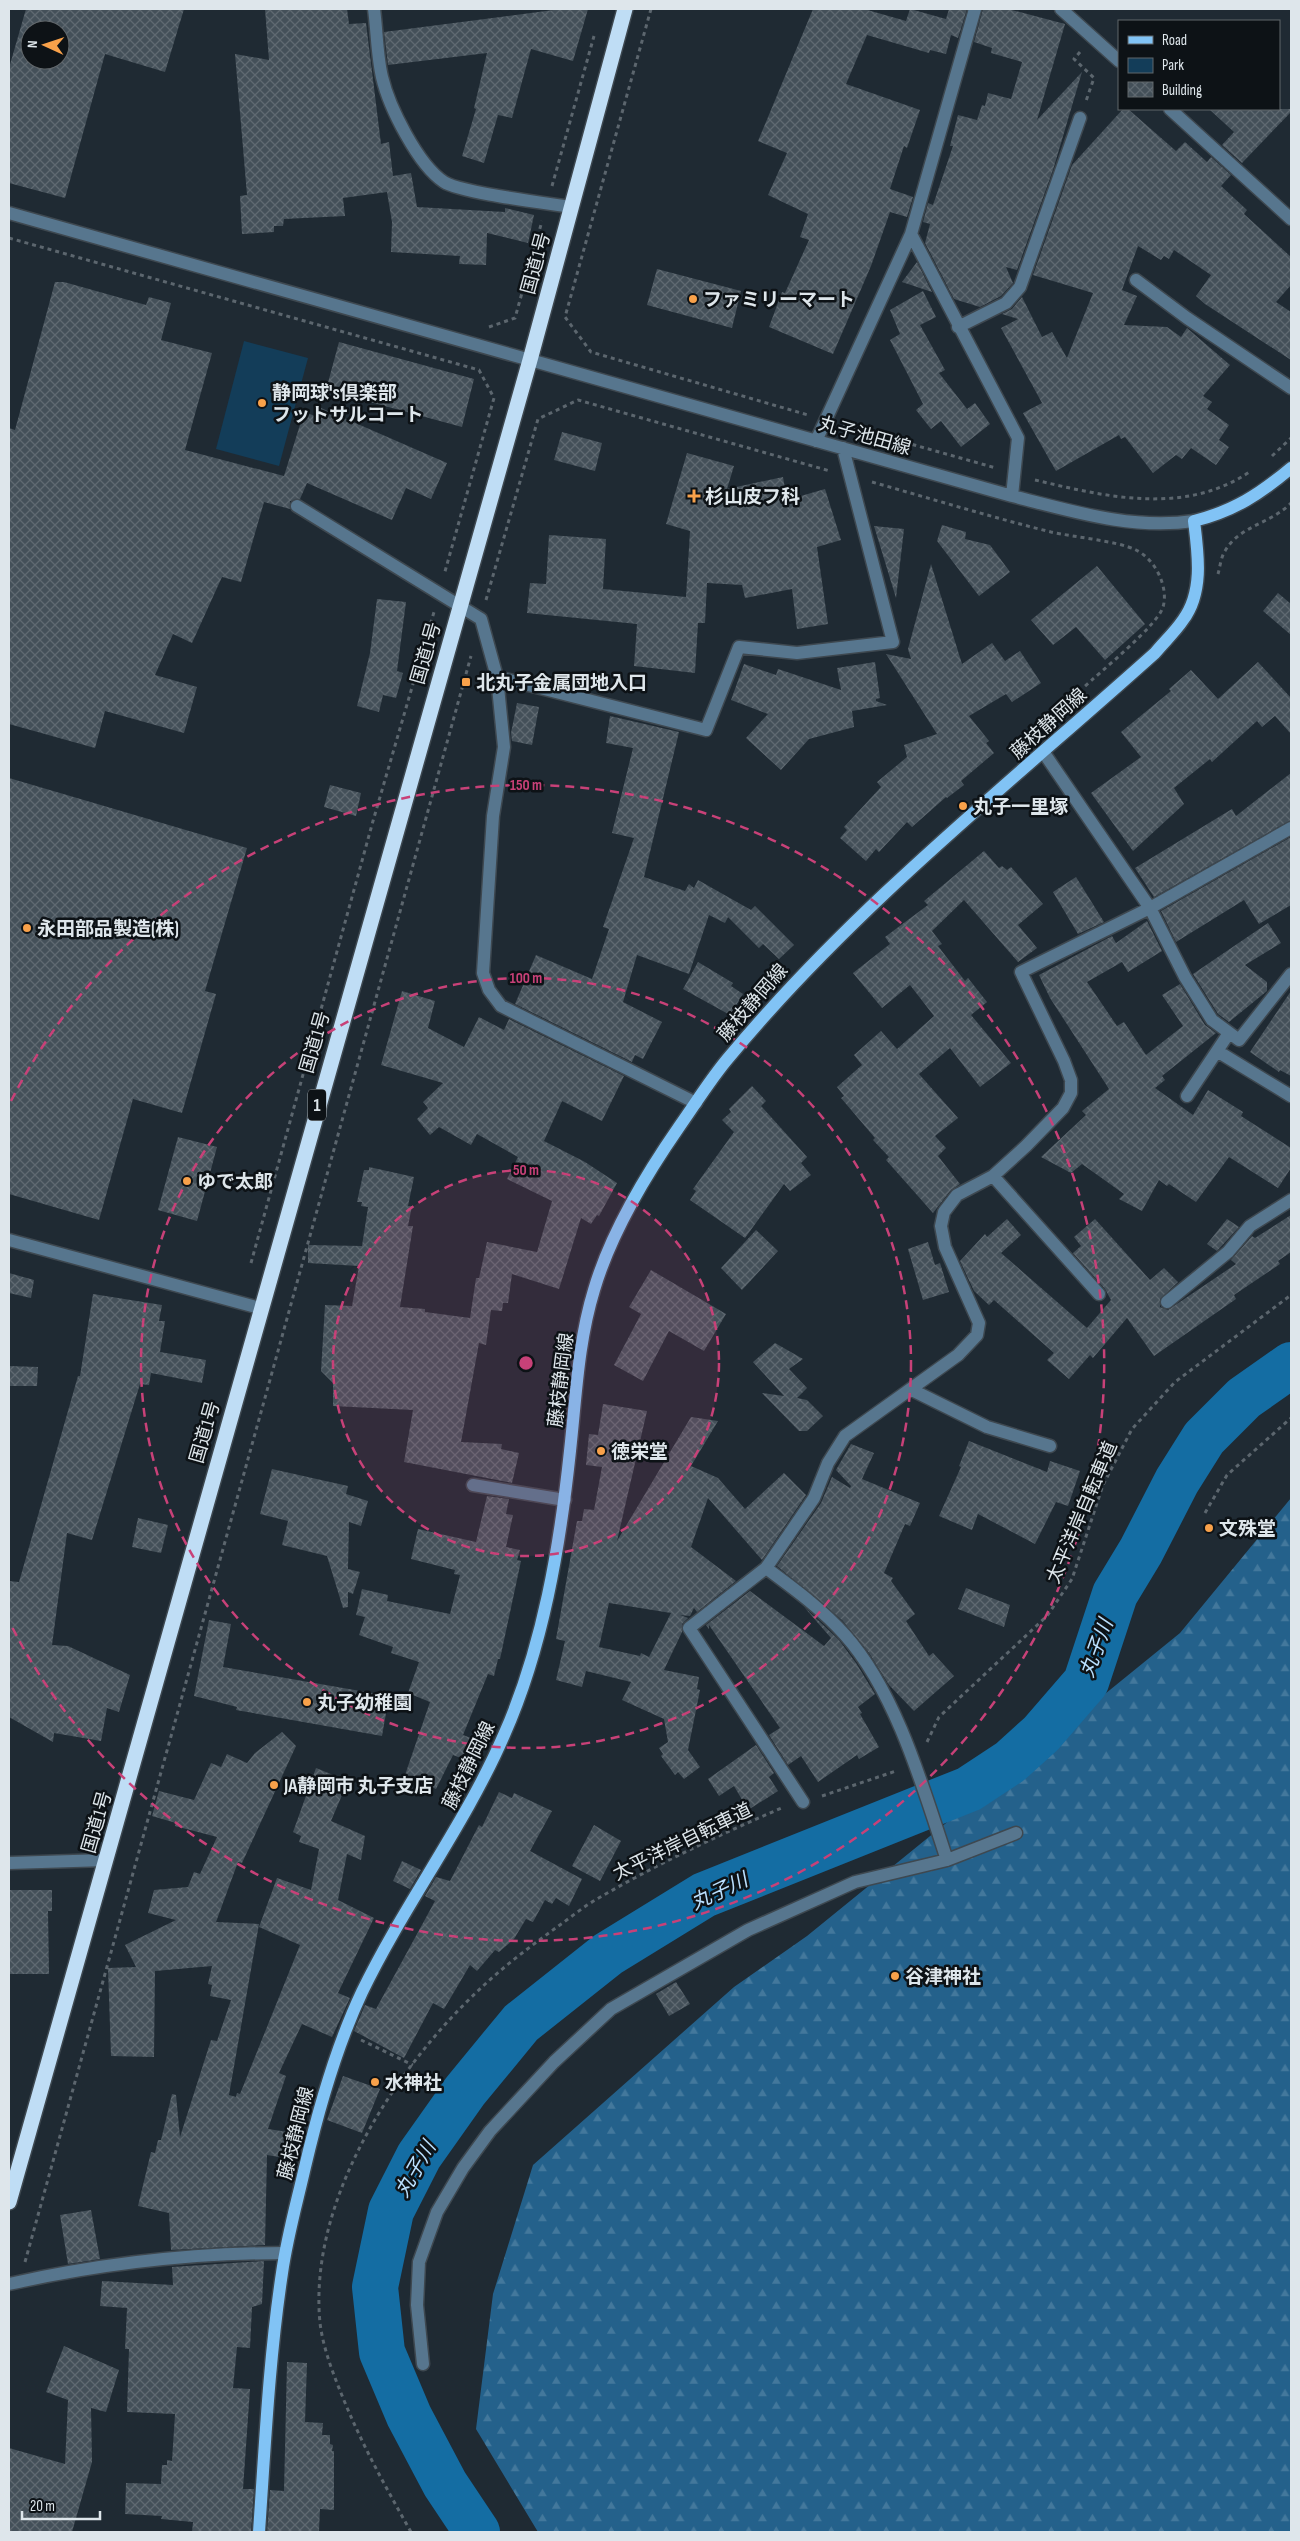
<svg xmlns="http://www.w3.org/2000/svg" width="1300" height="2541" font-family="'Sofia Sans Condensed','Noto Sans JP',sans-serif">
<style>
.green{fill:#133d59}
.forest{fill:url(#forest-firs)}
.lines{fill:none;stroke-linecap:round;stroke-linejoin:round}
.river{stroke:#146da3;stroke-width:46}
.building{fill:url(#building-cross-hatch);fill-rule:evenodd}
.minor-casing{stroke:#3e4850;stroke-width:15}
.major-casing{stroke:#3e4850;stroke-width:15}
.highway-casing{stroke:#3e4850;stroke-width:18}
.path{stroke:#5c666e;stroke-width:3;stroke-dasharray:4 4;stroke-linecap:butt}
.minor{stroke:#57768e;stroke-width:12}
.major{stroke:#81c3f5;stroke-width:12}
.highway{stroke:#bfddf5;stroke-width:15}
.ring{fill:none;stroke:#c84178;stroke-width:2.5;stroke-dasharray:9 6}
.poi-dot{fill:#f8a14a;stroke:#0d1216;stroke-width:2}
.labels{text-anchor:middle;stroke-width:5;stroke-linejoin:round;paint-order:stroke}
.shield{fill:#0d1216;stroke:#9fa6ab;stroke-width:1}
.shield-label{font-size:18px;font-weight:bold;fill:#dee6eb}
.street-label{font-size:19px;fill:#dee6eb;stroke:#0d1216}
.poi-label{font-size:19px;font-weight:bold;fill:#dee6eb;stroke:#0d1216;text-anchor:start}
.water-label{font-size:20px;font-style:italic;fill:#bae0ff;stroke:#0d1216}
.centre{fill:#c84178;stroke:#0d1216;stroke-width:2.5}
.ring-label{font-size:15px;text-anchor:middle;font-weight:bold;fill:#c84178;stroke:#0d1216;stroke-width:5;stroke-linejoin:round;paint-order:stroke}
</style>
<defs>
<pattern id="forest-firs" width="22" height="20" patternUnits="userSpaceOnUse" patternTransform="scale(1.25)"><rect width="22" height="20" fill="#24618b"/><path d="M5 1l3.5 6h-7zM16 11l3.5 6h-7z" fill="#43789c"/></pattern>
<pattern id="building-cross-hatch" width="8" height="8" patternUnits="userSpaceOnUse" patternTransform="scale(1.25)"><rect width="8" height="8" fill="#445059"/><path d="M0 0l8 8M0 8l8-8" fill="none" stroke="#5f6971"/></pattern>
</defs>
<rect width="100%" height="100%" fill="#1f2a33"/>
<path class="green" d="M244,341L308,358L279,466L216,449Z"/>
<path class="forest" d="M1291,1498V2532H538L476,2429L493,2294L533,2165L734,1987L807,1936L1180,1633Z"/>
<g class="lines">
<path class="river" d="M477,2532L445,2484L409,2416L382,2352L375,2287L391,2211L419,2156L465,2091L521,2023L608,1954L704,1895L969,1789L1010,1762L1041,1734L1086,1682L1115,1594L1141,1551L1177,1481L1204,1438L1244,1398L1291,1365"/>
</g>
<path class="building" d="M26,9H184L165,72L105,54L65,198L9,183V68ZM30,30H60V60H30Z
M265,9H347L349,24L366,23L381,144L389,142L393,176L411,173L417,207L505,212V208L534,215L528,243L487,233L486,265L459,264L460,256L391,252L392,222L387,192L343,198L345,216L284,219L283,226H274V232L242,234L240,196L247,195L235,54L269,60Z
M561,9H588L573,61L531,49L512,118L498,115L484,163L462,156L476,109L474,108L487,53L388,65L384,32Z
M813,9H864L906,21L910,9L946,19L949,9H967L958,38L951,35L946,54L930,50L929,53L867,35L846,84L920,110L907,148L904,146L890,189L913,197L907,217L890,212L871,266L833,354L769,327L782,292L785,293L809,240L800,237L808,214L768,195L787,153L758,141Z
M983,9H1008L1065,24L1037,120L1082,72L1053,170L1017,270L1006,267L1013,283L1001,296L980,307L954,299L925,243L930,224L923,222L928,203L933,205L953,146H950L958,115L977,120L982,105L985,106L988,93L1011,99L1022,62L991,53L992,48L974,42Z
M1123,109H1128L1176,151L1185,142L1207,162L1211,157L1231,175L1221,186L1247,210L1244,214L1291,257V285L1276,302L1291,312V360L1205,304L1196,296L1211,275L1174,250L1169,259L1164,256L1161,260L1138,246L1122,290L1137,296L1124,325L1167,327L1181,337L1187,328L1230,365L1203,396L1212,402L1207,409L1229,425L1219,440L1229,447L1216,465L1191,448L1182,459L1176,455L1153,473L1125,437L1121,439L1119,435L1056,471L1023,413L1042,403L1001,328L1018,319L1002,314L1012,309L1022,297L1042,337L1052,332L1067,358L1093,293L1033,275L1072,165Z
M1209,109H1291V112L1242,163L1222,145L1234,132Z
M917,262L932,292L902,282Z
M657,269L741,291L732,328L647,305Z
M55,282H64L146,305L149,297L171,303L161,340L212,353L185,450L284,476L304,412L318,417L321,408L447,463L431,499L406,488L392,520L307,483L300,499L290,501V509L264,502L241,582L222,577L192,643L173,634L155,675L197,687L184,733L105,711L95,748L9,724V428L15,430Z
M923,291L936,317L920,325L945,370L939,373L967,409L975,403L990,424L961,447L941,421L931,429L916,410L923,404L890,340L900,334L890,310Z
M339,342L474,379L462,427L326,390Z
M562,432L602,443L595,471L554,460Z
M687,453L734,466L727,489L783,477L787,500L825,489L841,540L817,547L828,624L797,629L792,589L745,598L742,585L707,583L705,623H698L695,673L634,666L637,624L527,613L530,583L546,584L549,535L606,539L603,589L686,597L690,531L666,524Z
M942,525L966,532L965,539L990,545L1010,572L979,596L937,541Z
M874,526L904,529L896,598Z
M931,564L962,664L992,643L1005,661L1020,651L1041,683L1012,702L1006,694L969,716L989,741L986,743L994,753L961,781L964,785L947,798L946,797L912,827L907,822L879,852L876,849L866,861L840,838L847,830L844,827L881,787L877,782L907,757L904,745L937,734L886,654L911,659L908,649Z
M1097,566L1145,624L1105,660L1076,627L1053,645L1031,620Z
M1278,593L1291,604V635L1263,611Z
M377,599L406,602L397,671L403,673L396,698L383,695L379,712L357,706L370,653Z
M875,662L880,698L876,699V701L887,705L852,711L854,727L809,739L781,770L746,738L768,714L731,700L744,664L776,675L778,669L841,690L837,668Z
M1258,662L1291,698V734L1275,716L1262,727L1257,721L1212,762L1210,759L1174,788L1184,804L1133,851L1091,793L1141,757L1121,732L1171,691L1169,689L1191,670L1218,699Z
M517,703L539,707L532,745L512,741L511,733Z
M610,716L679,732L644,877L685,891L689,884L694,888L698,880L751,910L755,906L794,945L779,959L763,944L759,948L728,917L725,923L709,915L689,974L637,955L623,1002L662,1022L643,1059L635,1055L632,1062L515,1004L536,955L592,979L609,929L603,927L634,838L612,833L633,748L606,743Z
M1291,773V820L1154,897L1135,868L1232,809L1236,816Z
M9,778L247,848L205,991L216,994L182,1113L133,1099L99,1220L9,1194Z
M330,785L361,793L356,816L324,807Z
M1291,837V905L1259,924L1244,900L1176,942L1161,911Z
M984,851L999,868L1002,866L1007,870L1011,867L1043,904L1018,925L1037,948L1018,962L964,900L932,931L942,944L938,946L965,981L968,978L987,1002L971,1015L1011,1063L980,1087L950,1048L919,1074L958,1118L935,1136L946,1148L938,1156L960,1184L951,1190L933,1213L886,1160L889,1157L873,1140L875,1138L841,1098L844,1096L837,1087L862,1065L854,1055L881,1031L897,1049L934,1016L910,985L882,1008L853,973L890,944L885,937L928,905L924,901Z
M1076,877L1104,922L1078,934L1053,892Z
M1147,921L1162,951L1128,972L1122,962L1087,982L1117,1026L1124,1022L1146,1055L1183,1026L1162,995L1180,984L1205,1025L1216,1033L1162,1076L1165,1080L1155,1088L1193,1115L1208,1090L1243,1112L1241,1116L1291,1148V1168L1278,1188L1229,1157L1196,1202L1169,1184L1167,1186L1159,1180L1142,1211L1119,1199L1124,1194L1082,1164L1071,1173L1041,1157L1086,1115L1082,1111L1109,1089L1050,998L1039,975L1112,936L1116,943Z
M1268,923L1281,943L1245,965L1267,982V991L1229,1022L1218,1014L1193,974Z
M698,962L733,983L731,986L743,994L730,1015L683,989Z
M402,991L435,1001L428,1028L464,1047L479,1017L504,1030L509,1019L624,1076L602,1121L562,1101L544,1141L585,1162L617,1183L599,1216L597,1215L591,1224L581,1218L559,1289L512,1274L508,1303H503L502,1311L491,1310L486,1345L479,1343L461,1442L502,1444L501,1449L519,1453L512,1483L404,1462L413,1410L333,1406V1383L321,1371L325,1305L352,1306L359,1266L308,1263V1245L362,1246L368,1207L361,1206L362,1202H357L364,1170H369V1167L414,1177L408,1206H412L408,1226H413L400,1307L425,1309V1312L470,1318L476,1278H479L487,1242L537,1252L552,1201L507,1179L518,1157L477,1134L471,1145L439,1127L430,1135L417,1119L428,1108L423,1102L443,1083L381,1065Z
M1291,991V1076L1280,1070L1279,1072L1250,1052Z
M752,1086L766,1101L761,1106L807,1157L801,1163L811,1175L790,1191L784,1184L745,1238L690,1200L696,1191L693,1189L734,1132L722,1120L731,1112L729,1109Z
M178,1137L217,1147L197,1221L158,1210Z
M1291,1215V1252L1278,1261L1280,1264L1234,1295L1236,1299L1154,1356L1127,1318L1093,1358L1090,1355L1069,1379L1047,1360L1054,1353L994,1300L989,1305L974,1291L960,1261L985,1234L987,1237L1007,1219L1021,1235L1001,1253L1087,1328L1111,1300L1105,1289L1073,1253L1081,1246L1074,1237L1095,1219L1150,1280L1164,1268L1178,1282L1160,1299V1307L1168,1310L1236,1264L1231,1260L1252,1236L1255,1238Z
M1227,1219L1239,1227L1217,1251L1207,1244Z
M756,1230L778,1251L742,1290L721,1268Z
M928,1242L935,1265L940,1263L949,1292L923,1300L908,1249Z
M651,1270L726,1314L704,1351L669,1331L643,1381L614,1365L641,1314L629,1307Z
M9,1273L34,1280L31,1298L9,1293Z
M93,1294L162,1305L159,1321H165L160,1352L206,1360L202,1383L151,1373L149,1385L140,1384L92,1540L67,1533L52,1645L68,1646L130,1675L119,1712L107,1708L101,1741L54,1733L53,1742L9,1717V1581L19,1582L78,1376H80Z
M775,1343L803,1359L789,1369L807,1388L797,1398L807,1400L823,1416L807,1431H799L762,1393L784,1396L753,1362Z
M9,1366L38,1367L37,1386H9Z
M603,1404L647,1411L617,1541L691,1417L718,1421L691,1466L718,1478L745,1509L784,1473L806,1495L762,1560L708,1498L691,1547L736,1581L697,1612L694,1608L690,1616L680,1615L688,1618L682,1624V1632L664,1670L699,1677L697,1689L700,1690L688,1750L700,1767L684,1779L678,1772L675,1775L661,1756L663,1754L659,1748L668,1742L664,1719L622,1700L631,1682L586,1671L582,1687L556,1680L565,1641L556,1639L577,1521H582L584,1509L594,1510L602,1467L586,1465L589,1434L598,1435ZM609,1603L671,1613L649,1657L641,1653L640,1656L599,1647Z
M969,1441L1047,1472L1050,1461L1080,1471L1068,1506L1056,1502L1035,1544L978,1514L972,1530L939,1516L961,1467L959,1466Z
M851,1444L874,1453L862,1479L920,1503L910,1526L905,1524L884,1573L893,1578L891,1581L915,1614L906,1621L929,1656L933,1653L954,1676L914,1711L889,1685L869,1653L842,1620L777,1566L821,1503L832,1477L850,1488L851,1486L836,1470Z
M272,1469L348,1486L346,1494L368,1501L361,1526L349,1522L348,1569L360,1572L353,1594L348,1592V1607L343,1608L327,1556L282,1545L288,1521L260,1514Z
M487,1496L509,1499L506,1514L513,1515L506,1547L520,1550L517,1560L521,1561L500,1659H498L494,1676L488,1674L463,1735L479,1741L472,1762L453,1755L436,1789L405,1775L430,1702L408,1693L419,1662L391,1653L393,1647L359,1635L365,1617L356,1615L362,1589L388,1595L387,1601L450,1614L460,1575L454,1574L455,1570L411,1559L418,1529L476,1542Z
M138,1518L168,1525L161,1553L132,1547Z
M966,1588L1010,1605L1004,1627L958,1609Z
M750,1591L824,1646L831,1638L804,1607L839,1640L856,1663L875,1694L858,1707L862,1713L860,1714L879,1747L859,1759L857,1755L818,1782L801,1756L788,1765L769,1735L780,1728L709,1625V1629L706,1625Z
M209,1620L231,1624L223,1667L389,1696L382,1736L236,1710L237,1707L194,1696Z
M282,1732L296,1746L242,1863L238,1862L216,1922L259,1924L229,2095L236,2097L237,2093L240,2094L300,1945L259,1927L277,1878L311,1890L319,1849L299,1842L301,1836L293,1832L316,1768L348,1781L331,1821L365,1836L361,1860L347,1854L338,1900L374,1918L338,1993L350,1998L332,2037L302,2024L279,2073L286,2076L268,2129L295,2133L291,2159L267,2155L265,2245L171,2250L169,2213L138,2206L151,2152L155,2153L158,2140H161L172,2094L176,2095L180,2137L211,2040L217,2041L231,2000L210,1996L212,1985L208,1984L212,1966L155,1971L154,2057L111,2056L108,1968L136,1967L125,1945L176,1920L148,1913L154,1890L188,1887L194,1872L200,1874L217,1837L175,1826L176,1823L152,1816L159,1791L194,1800L211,1763L221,1767L227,1754L247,1763L255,1753Z
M756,1745L774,1773L769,1777L778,1791L748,1810L734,1786L719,1796L708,1779Z
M499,1792L512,1798L514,1793L552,1811L530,1851L582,1879L569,1906L556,1898L552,1904L545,1900L533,1922L526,1919L514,1939L499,1952L495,1950L477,1971L470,1965L444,2009L433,2003L404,2058L354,2031L365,2005L376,2009L435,1901L425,1896L436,1877L450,1881L479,1825L482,1827Z
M594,1825L621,1841L600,1881L572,1866Z
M402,1861L421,1870L410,1889L393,1881Z
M9,1890H52V1911H48L49,1974H9Z
M676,1982L690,2004L669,2016L656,1994Z
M343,2076L380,2089L362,2133L327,2120Z
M91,2210L100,2259L68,2264L60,2215Z
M264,2261L262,2304L252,2307L250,2348L237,2347L233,2388L250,2389L243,2489H254L251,2532H192L193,2522L161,2519L162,2516L125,2514L126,2483L161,2484L162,2465H167V2460L172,2461L175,2414L127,2412L129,2349H125L127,2308L100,2306L102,2281L173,2285L172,2267Z
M64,2346L119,2370L106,2412L91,2408L92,2462L72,2532H9V2448L65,2464L68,2400L46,2392Z
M287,2362L307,2363L305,2422L323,2423L322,2435H330V2444L333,2445L332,2451H334V2510L320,2509L319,2532H267L270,2490L284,2491Z"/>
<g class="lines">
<defs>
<path id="minor" d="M374,9C377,31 377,56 382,77C389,107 418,165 444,182C461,193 546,203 571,207
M1061,9L1119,61
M1170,109L1291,219
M9,213L1012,496C1072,511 1131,530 1194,521
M911,234L1018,438L1012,496
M1136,280L1187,318L1291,388
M958,327L1006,303L1020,287L1080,118
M816,441L911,234L975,9
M297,506L481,619L497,677L504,747L493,816L483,973L489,990L501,1006L696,1103
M497,677L706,730L739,647L797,653L893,642L843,448
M1044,753L1150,908L1185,977L1212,1020L1239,1040L1291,974
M1217,1051L1291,1096
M1187,1096L1229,1033
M993,1176L1099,1294
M9,1240L260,1308
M1167,1302L1228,1252L1250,1226L1291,1200
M912,1390L987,1427L1050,1446
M473,1485L565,1500
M766,1568L814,1498L828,1463L845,1436L958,1355L977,1335L979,1323L945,1247L941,1226L944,1212L957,1195L993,1176L1026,1146L1063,1108L1071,1093V1080L1064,1061L1021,972L1150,908L1291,828
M803,1802L689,1628L766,1568C793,1588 822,1609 845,1635C896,1692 923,1787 947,1860L1016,1833
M9,1863L106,1860
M9,2284C99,2264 193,2253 285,2253
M423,2364L417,2305L419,2262L437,2212L463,2168L490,2131L554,2062L611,2009L748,1930L855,1882L947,1860"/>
<path id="major" d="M259,2532C265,2445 269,2359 282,2273C287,2237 297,2202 305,2167C319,2107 336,2047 362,1992C405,1903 465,1825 504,1735C543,1647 560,1546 570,1451C576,1397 578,1342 594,1290C611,1232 645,1176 679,1127C696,1103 711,1078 730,1056C855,906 1010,783 1155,653C1164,642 1175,632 1183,620C1204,592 1198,553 1194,521C1234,511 1260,494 1291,468"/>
<path id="highway" d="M9,2202L530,360L625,9"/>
</defs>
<use href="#minor" class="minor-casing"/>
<use href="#major" class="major-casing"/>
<use href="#highway" class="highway-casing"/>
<path class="path" d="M651,9L565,317L591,352L808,415
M1080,52L1074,59L1094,78L1086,101
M552,186L594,36
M9,238L479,370L494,398L444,575
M489,327L515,318L542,221
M843,425L996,468
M1272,456L1291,438
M1035,480C1107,497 1185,516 1251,471
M872,482C932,499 991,517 1051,532C1073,537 1118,541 1136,550C1155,559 1169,587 1163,607C1158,625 1099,673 1083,688
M1218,574C1220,567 1221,557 1225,551C1239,526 1272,523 1291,503
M486,600L538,419L578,400L830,471
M251,1263L373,821L434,612
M1205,1513L1227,1475L1291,1418
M927,1742L939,1717L1047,1616L1072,1579L1103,1485L1132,1429L1175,1382L1291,1295
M822,1796L896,1771
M361,2040L413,2065
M25,2262L471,656
M411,2532C385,2486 361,2443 341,2393C332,2371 323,2347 320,2323C308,2201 395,2068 481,1988C504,1966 531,1946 557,1927C570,1918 583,1907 597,1899C657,1864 721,1834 784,1807"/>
<use href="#minor" class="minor"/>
<use href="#major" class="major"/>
<use href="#highway" class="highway"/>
</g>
<circle cx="526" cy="1363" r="193" fill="#c84178" fill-opacity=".12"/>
<g class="ring">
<circle cx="526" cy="1363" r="193"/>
<circle cx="526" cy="1363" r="385"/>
<path d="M11 1101A578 578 0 1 1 11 1625"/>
</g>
<g class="poi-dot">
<circle cx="693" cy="299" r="5"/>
<circle cx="262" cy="403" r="5"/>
<path d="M691.5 488.5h5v5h5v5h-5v5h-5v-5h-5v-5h5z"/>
<rect x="461" y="677" width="10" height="10" rx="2.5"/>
<circle cx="963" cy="806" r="5"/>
<circle cx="27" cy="928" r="5"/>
<circle cx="187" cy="1181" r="5"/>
<circle cx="601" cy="1451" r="5"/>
<circle cx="1209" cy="1528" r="5"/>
<circle cx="307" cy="1702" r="5"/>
<circle cx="274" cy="1785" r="5"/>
<circle cx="895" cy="1976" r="5"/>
<circle cx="375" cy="2082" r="5"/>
</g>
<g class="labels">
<rect class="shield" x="308" y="1089.5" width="18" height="31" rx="4"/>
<g class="shield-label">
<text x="317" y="1111">1</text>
</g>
<g class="street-label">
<text transform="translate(535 263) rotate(-75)" y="7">国道1号</text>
<text transform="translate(865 435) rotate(16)" y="7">丸子池田線</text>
<text transform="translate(425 653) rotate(-74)" y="7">国道1号</text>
<text transform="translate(1048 723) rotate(-42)" y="7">藤枝静岡線</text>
<text transform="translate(752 1002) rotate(-49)" y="7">藤枝静岡線</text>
<text transform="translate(314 1042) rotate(-74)" y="7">国道1号</text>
<text transform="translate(560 1380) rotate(-83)" y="7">藤枝静岡線</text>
<text transform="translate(204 1432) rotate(-74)" y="7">国道1号</text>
<text transform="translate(1081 1512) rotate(-67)" y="7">太平洋岸自転車道</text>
<text transform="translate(468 1765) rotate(-64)" y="7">藤枝静岡線</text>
<text transform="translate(96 1822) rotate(-74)" y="7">国道1号</text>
<text transform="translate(682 1841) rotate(-26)" y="7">太平洋岸自転車道</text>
<text transform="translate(295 2133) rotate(-76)" y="7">藤枝静岡線</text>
</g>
<g class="poi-label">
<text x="703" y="306">ファミリーマート</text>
<text x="272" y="399">静岡球's倶楽部<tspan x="272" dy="22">フットサルコート</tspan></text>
<text x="705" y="503">杉山皮フ科</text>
<text x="476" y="689">北丸子金属団地入口</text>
<text x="973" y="813">丸子一里塚</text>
<text x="37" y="935">永田部品製造(株)</text>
<text x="197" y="1188">ゆで太郎</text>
<text x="611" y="1458">徳栄堂</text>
<text x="1219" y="1535">文殊堂</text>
<text x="317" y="1709">丸子幼稚園</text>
<text x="284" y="1792">JA静岡市 丸子支店</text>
<text x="905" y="1983">谷津神社</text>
<text x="385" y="2089">水神社</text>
</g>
<g class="water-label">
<text transform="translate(1096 1648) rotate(-70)" y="7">丸子川</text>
<text transform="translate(719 1891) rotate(-25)" y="7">丸子川</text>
<text transform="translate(415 2169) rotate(-60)" y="7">丸子川</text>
</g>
</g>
<circle cx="526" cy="1363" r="8" class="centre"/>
<g class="ring-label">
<text x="526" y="790">150 m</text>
<text x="526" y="983">100 m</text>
<text x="526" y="1175">50 m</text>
</g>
<rect width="1300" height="2541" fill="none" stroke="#dee6eb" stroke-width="20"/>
<rect x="1118" y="20" width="162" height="90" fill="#0d1216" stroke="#61676b"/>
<rect x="1128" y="36" width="25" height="8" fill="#81c3f5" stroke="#61676b"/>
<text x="1162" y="45" font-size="15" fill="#dee6eb">Road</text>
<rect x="1128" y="58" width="25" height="15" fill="#133d59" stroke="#61676b"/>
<text x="1162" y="70" font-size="15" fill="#dee6eb">Park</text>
<rect x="1128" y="82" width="25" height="15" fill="url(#building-cross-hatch)" stroke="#61676b"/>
<text x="1162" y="95" font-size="15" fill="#dee6eb">Building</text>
<g transform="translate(45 45) rotate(273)"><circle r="24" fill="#0d1216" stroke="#61676b"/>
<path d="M0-4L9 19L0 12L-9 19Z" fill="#f8a14a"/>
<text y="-8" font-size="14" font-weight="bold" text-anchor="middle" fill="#dee6eb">N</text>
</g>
<path d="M22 2511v8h78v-8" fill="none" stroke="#dee6eb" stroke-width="2.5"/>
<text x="30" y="2511" font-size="15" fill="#dee6eb" stroke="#0d1216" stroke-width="4" paint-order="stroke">20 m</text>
</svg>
